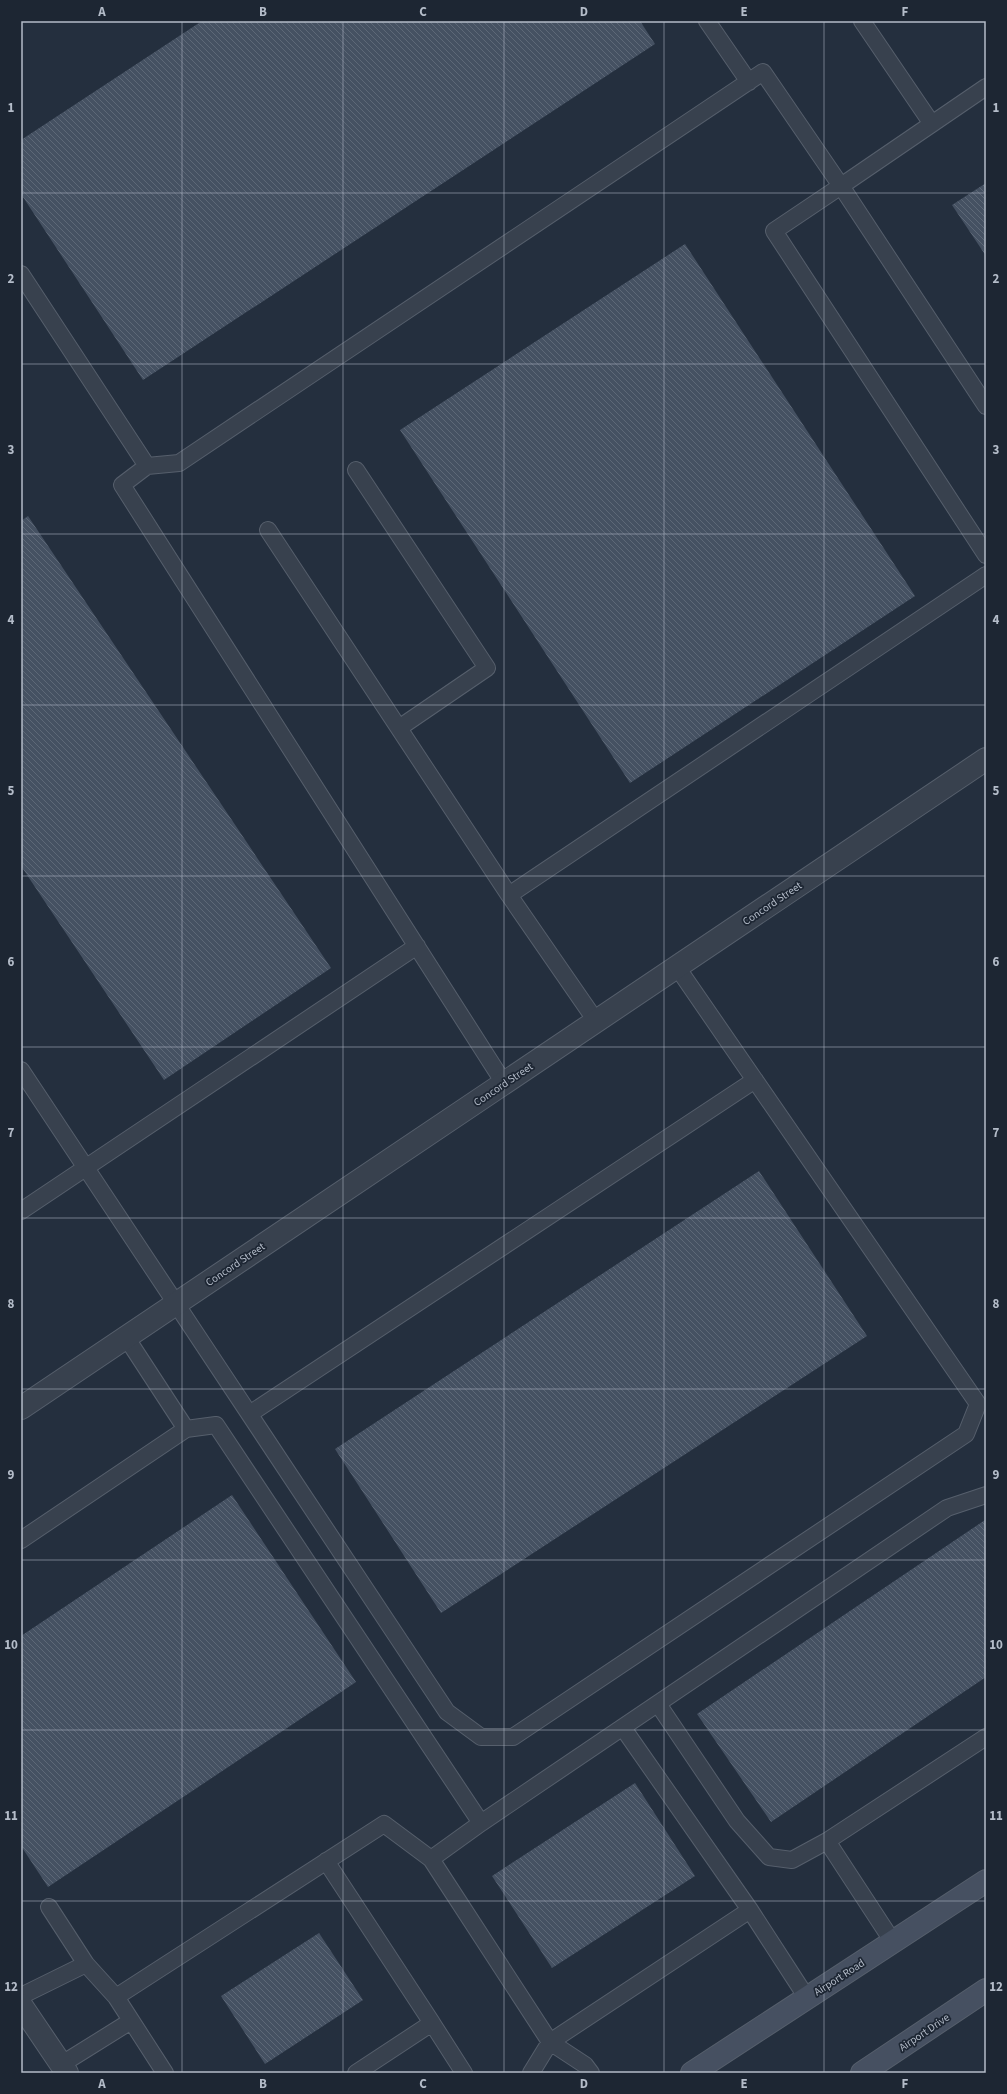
<svg xmlns="http://www.w3.org/2000/svg" width="1007" height="2094" font-family="'Source Sans 3',sans-serif">
<style>
.building{fill:url(#building-back-hatch)}
.lines{fill:none;stroke-linecap:round;stroke-linejoin:round}
.service-casing{stroke:#565f6c;stroke-width:18}
.minor-casing{stroke:#565f6c;stroke-width:24}
.tertiary-casing{stroke:#565f6c;stroke-width:24}
.secondary-casing{stroke:#565f6c;stroke-width:24}
.service{stroke:#38414e;stroke-width:16}
.minor{stroke:#38414e;stroke-width:22}
.tertiary{stroke:#38414e;stroke-width:22}
.secondary{stroke:#465061;stroke-width:22}
.grid{fill:none;stroke:#b4bcc9;stroke-width:1;stroke-opacity:0.55}
.labels{text-anchor:middle;stroke-width:3.5;stroke-linejoin:round;paint-order:stroke}
.street-label{font-size:11px;fill:#b4bcc9;stroke:#1d2633}
.neatline{fill:none;stroke:#b4bcc9;stroke-width:1.5}
.grid-label{font-size:13px;text-anchor:middle;font-weight:bold;fill:#b4bcc9}
</style>
<defs>
<pattern id="building-back-hatch" width="6" height="6" patternUnits="userSpaceOnUse"><rect width="6" height="6" fill="#455162"/><path d="M-1 5l2 2M0 0l6 6M5-1l2 2" fill="none" stroke="#5d6877"/></pattern>
</defs>
<rect width="100%" height="100%" fill="#242f3e"/>
<path class="building" d="M202,21H640L655,44L143,380L21,194V140Z
M986,183V256L952,205Z
M685,244L915,596L630,783L400,430Z
M28,516L331,968L164,1080L21,866V521Z
M759,1171L867,1336L441,1613L335,1449Z
M232,1495L356,1682L48,1887L21,1846V1636Z
M985,1520L986,1677L771,1822L697,1714Z
M635,1783L695,1876L552,1968L492,1876Z
M319,1933L363,2000L265,2064L221,1996Z"/>
<g class="lines">
<defs>
<path id="service" d="M707,21L749,82
M862,21L932,124
M986,87L841,186L986,406
M21,274L147,466L122,485L504,1083
M147,466L179,463L763,72L841,186L774,231L986,555
M356,470L487,668L399,728
M268,530L509,895
M596,1021L509,895L986,575
M21,1070L447,1712L481,1737H513L966,1434L978,1404L677,967
M21,1211L417,946
M126,1337L186,1429
M251,1413L755,1080
M21,1540L186,1429L216,1425L481,1823L947,1508L986,1495
M658,1704L737,1821L769,1857L792,1860L827,1841
M481,1823L431,1859L550,2042L750,1910L623,1728
M326,1861L432,2023L356,2073
M49,1907L86,1964
M750,1910L807,1998
M893,1942L827,1841L986,1737
M21,1996L86,1964L116,1997L384,1824L431,1859
M116,1997L165,2073
M432,2023L464,2073
M62,2064L131,2021
M531,2073L550,2042L585,2065L591,2073"/>
<path id="minor" d="M21,1408L986,759"/>
<path id="tertiary" d="M21,2005L67,2073"/>
<path id="secondary" d="M692,2073L986,1881
M862,2073L986,1990"/>
</defs>
<use href="#service" class="service-casing"/>
<use href="#minor" class="minor-casing"/>
<use href="#tertiary" class="tertiary-casing"/>
<use href="#secondary" class="secondary-casing"/>
<use href="#service" class="service"/>
<use href="#minor" class="minor"/>
<use href="#tertiary" class="tertiary"/>
<use href="#secondary" class="secondary"/>
</g>
<path class="grid" d="M182,21V2073M343,21V2073M504,21V2073M664,21V2073M824,21V2073M21,193H986M21,364H986M21,534H986M21,705H986M21,876H986M21,1047H986M21,1218H986M21,1389H986M21,1560H986M21,1730H986M21,1901H986"/>
<g class="labels">
<g class="street-label">
<text transform="translate(772 903) rotate(-34)" y="4">Concord Street</text>
<text transform="translate(503 1084) rotate(-34)" y="4">Concord Street</text>
<text transform="translate(235 1264) rotate(-34)" y="4">Concord Street</text>
<text transform="translate(839 1977) rotate(-33)" y="4">Airport Road</text>
<text transform="translate(924 2032) rotate(-34)" y="4">Airport Drive</text>
</g>
</g>
<rect width="1007" height="2094" fill="none" stroke="#1d2633" stroke-width="44"/>
<rect x="22" y="22" width="963" height="2050" class="neatline"/>
<g class="grid-label">
<text x="102" y="16">A</text>
<text x="263" y="16">B</text>
<text x="423" y="16">C</text>
<text x="584" y="16">D</text>
<text x="744" y="16">E</text>
<text x="905" y="16">F</text>
<text x="11" y="112">1</text>
<text x="996" y="112">1</text>
<text x="11" y="283">2</text>
<text x="996" y="283">2</text>
<text x="11" y="454">3</text>
<text x="996" y="454">3</text>
<text x="11" y="624">4</text>
<text x="996" y="624">4</text>
<text x="11" y="795">5</text>
<text x="996" y="795">5</text>
<text x="11" y="966">6</text>
<text x="996" y="966">6</text>
<text x="11" y="1137">7</text>
<text x="996" y="1137">7</text>
<text x="11" y="1308">8</text>
<text x="996" y="1308">8</text>
<text x="11" y="1479">9</text>
<text x="996" y="1479">9</text>
<text x="11" y="1649">10</text>
<text x="996" y="1649">10</text>
<text x="11" y="1820">11</text>
<text x="996" y="1820">11</text>
<text x="11" y="1991">12</text>
<text x="996" y="1991">12</text>
<text x="102" y="2088">A</text>
<text x="263" y="2088">B</text>
<text x="423" y="2088">C</text>
<text x="584" y="2088">D</text>
<text x="744" y="2088">E</text>
<text x="905" y="2088">F</text>
</g>
</svg>
